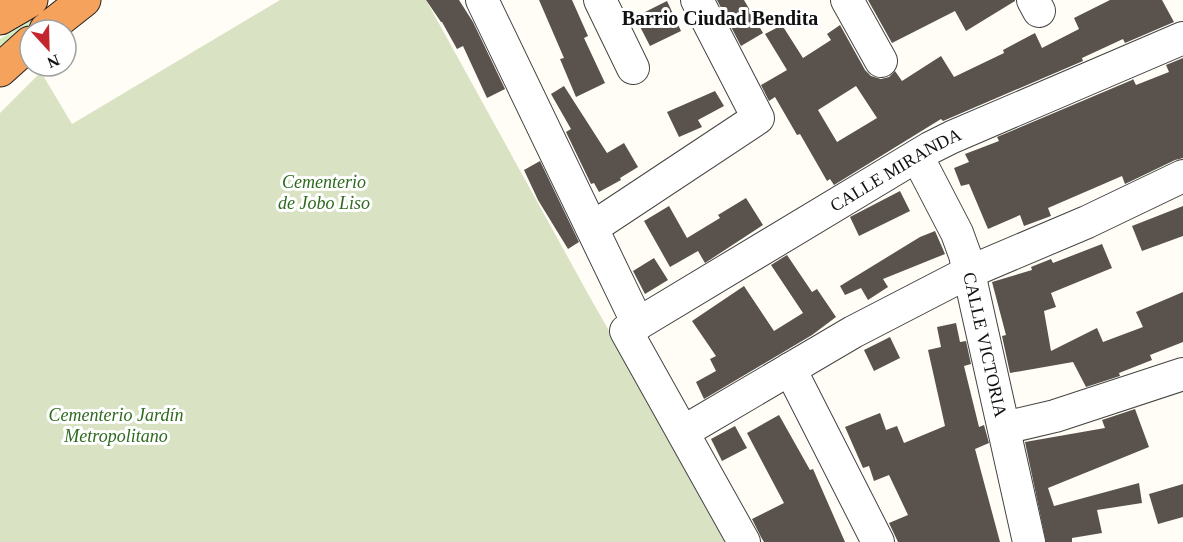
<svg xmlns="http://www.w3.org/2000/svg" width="1183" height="542" font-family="Georgia,serif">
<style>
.green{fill:#d5ebbd}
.cemetery{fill:#d9e3c4}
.building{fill:#5a524d;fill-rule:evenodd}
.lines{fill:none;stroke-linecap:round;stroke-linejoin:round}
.minor-casing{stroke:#444;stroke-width:34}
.highway-casing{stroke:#222;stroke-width:35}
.minor{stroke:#fff;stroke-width:32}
.highway{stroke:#f5a25d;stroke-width:33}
.labels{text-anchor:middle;stroke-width:6;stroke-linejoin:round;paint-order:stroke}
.street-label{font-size:18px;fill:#111;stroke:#fff}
.park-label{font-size:18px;font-style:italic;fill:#2f6b1f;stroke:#fff}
.neighbourhood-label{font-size:20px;font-weight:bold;fill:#111;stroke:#fff}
</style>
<rect width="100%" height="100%" fill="#fffdf5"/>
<path class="green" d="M57,5L0,57V39Z"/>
<path class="cemetery" d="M280,0H426L587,292L729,542H0V113L41,72L72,124Z"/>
<path class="building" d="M426,0H459L473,22L505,89L487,98L463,46L457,49L442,22H441Z
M539,0H572L588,36L584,38L605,83L576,97L560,59L564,58Z
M717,0H744L763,33L741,46Z
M868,0H1015V1L966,31L955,11L892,43Z
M1110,0H1162L1174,22L1125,43L1123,39L1082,58L1083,61L943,121L941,119L834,185L830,179L827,181L800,134L797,135L775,97L769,101L761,85L787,70L765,34L782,25L803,58L831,40L827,34L840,25L865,70L871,76L881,79L889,77L895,71L902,81L941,56L954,77L1004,53L1003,50L1035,33L1042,48L1079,29L1074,18ZM856,86L877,118L837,142L818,110Z
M667,1L681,31L650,46L635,17Z
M1183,58V158L1175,160L1125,184L1122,176L1048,208L1051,216L1024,226L1020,215L988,229L969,184L961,186L954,168L969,162L965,154L999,141L997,137L1132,80L1133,79L1136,85L1169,72L1166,65Z
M564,86L607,153L624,143L638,167L620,178L621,180L599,192L594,183L591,184L566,132L571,129L551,94Z
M715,91L724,106L698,120L702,127L679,137L667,112Z
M540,161L579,242L568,249L538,200L524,170Z
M900,191L910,211L859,236L850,217Z
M746,198L763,225L705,263L698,251L670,267L644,221L669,206L687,238L720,218L718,215Z
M1183,206V236L1142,251L1132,226Z
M935,231L945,254L883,279L888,287L868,300L861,288L845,295L840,286L920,237Z
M1102,244L1112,268L1051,293L1056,307L1044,311L1051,351L1097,328L1103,342L1143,327L1136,312L1183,292V342L1150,355L1152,360L1119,373L1120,376L1086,387L1073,362L1010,373L1002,336L1006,335L992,282L1032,270L1031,267L1051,259L1053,263Z
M787,255L812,292L817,289L836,317L812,335L704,399L696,382L716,371L710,359L716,356L692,321L744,286L774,331L803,313L771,265Z
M654,258L668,280L645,294L633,271Z
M956,323L960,342L966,341L971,364L964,366L979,427L984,425L989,443L975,449L1000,542H898L889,523L908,515L889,475L874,481L869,466L863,468L845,427L880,413L886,430L897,426L904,443L945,426L928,350L941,347L937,327Z
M890,337L900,358L874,371L864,350Z
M1135,409L1149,447L1048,488L1054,506L1139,483L1142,503L1097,510L1102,533L1072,538V542H1046L1025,442L1105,428L1102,420Z
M779,415L810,470L813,469L845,542H764L761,537L752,519L784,503L747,433Z
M735,426L747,448L722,461L711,439Z
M1183,484V517L1158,524L1149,494Z"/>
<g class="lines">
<defs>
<g id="minor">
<path d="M482,0L638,324"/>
<path d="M600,0L633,68"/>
<path d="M847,0L881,61"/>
<path d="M1033,0L1039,11"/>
<path id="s1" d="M917,156L957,233L965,255L1029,542"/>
<path d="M592,228L758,118L697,0"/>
<path d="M790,369L878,542"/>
<path d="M1004,428L1055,416L1183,374"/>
<path d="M683,432L853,332L969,272L1087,222L1183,176"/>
<path id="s2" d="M744,542L626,331L930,148L952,137L1183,38"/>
</g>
<path id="highway" d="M0,18L31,0
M46,30L84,0
M0,70L30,43"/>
</defs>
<use href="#minor" class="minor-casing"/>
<use href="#highway" class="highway-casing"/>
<use href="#minor" class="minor"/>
<use href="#highway" class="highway"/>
</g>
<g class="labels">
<g class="street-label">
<text dy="6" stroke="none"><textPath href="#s2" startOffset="556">CALLE MIRANDA</textPath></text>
<text dy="6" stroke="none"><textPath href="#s1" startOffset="202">CALLE VICTORIA</textPath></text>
</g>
<g class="park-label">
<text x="324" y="188">Cementerio<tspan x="324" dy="21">de Jobo Liso</tspan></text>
<text x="116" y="421">Cementerio Jardín<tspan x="116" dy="21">Metropolitano</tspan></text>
</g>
<g class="neighbourhood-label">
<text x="720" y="25">Barrio Ciudad Bendita</text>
</g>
</g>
<g transform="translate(48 48) rotate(158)"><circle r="28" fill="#ffffff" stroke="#a0a0a0" stroke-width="1.5"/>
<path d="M0-4.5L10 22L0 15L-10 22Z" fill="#c4262e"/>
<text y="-9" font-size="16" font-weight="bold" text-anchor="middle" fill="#111111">N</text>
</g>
</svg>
